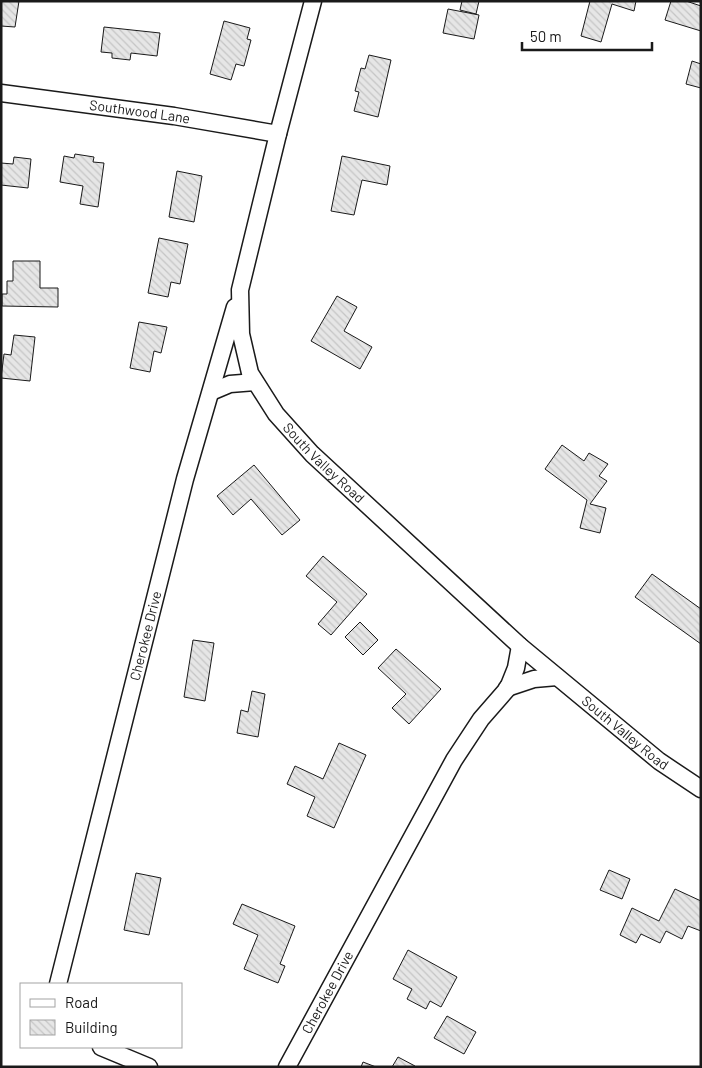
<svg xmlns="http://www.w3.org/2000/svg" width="702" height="1068" font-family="Barlow,sans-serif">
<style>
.building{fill:url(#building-back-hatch);stroke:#1a1a1a}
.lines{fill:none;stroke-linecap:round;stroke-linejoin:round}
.street-casing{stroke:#1a1a1a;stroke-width:19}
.street{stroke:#fff;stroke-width:16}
.labels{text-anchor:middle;stroke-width:4;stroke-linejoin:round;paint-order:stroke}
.street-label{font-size:14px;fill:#1a1a1a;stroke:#fff}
</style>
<defs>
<pattern id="building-back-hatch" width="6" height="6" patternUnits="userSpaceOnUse" patternTransform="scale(1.25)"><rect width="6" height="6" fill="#e6e6e6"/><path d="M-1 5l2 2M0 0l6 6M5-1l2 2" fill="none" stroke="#c5c5c5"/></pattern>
</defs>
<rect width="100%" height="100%" fill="#fff"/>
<path class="building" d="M1,1H19L15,27L1,26Z
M462,1H479L476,14L460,10Z
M590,1H636L634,11L612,4L601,42L581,36Z
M671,1H686L701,6V31L665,20Z
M448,9L479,15L474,39L443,33Z
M224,21L250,28L247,39L251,40L244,66L236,64L231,80L210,74Z
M104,27L160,33L157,56L131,53L130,60L112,58V53L101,52Z
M369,55L391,60L378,117L354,111L359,92L355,91L361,68L365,69Z
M692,61L701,64V88L686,84Z
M75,154L94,157L93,162L104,163L98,207L80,204L83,186L60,182L64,156L74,158Z
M342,156L390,166L387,185L362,180L354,215L331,211Z
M14,157L31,159L28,188L1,185V163L13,164Z
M177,171L202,176L194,222L169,217Z
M159,238L188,244L180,284L171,282L168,297L148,293Z
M13,261H40V288H58V307L2,306V294H7V281H13Z
M337,296L357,307L344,331L372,347L360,369L311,341Z
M139,322L167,327L161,353L154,351L150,372L130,368Z
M14,335L35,337L30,381L1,378L4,354L11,355Z
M562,445L584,461L589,453L608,464L599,476L607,481L590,504L606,508L600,533L580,528L587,500L545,469Z
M254,465L300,520L282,535L251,499L233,515L217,496Z
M323,556L367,594L331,635L318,624L337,602L306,576Z
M652,574L701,609V644L635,597Z
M360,622L378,640L363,655L345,637Z
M193,640L214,643L205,701L184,697Z
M396,649L441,689L409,724L392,708L406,694L378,668Z
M252,691L265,694L258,737L237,733L241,710L248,712Z
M339,743L366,755L334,828L307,816L315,797L287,784L295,766L323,779Z
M609,870L630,879L622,899L600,890Z
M136,873L161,878L149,935L124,930Z
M675,889L701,901V931L688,926L682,939L666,931L660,943L641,934L636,943L620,935L632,908L659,921Z
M242,904L295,926L280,964L285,966L278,983L244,969L258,935L233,924Z
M408,950L457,977L441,1007L430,1001L426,1009L407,999L412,989L393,979Z
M447,1016L476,1032L464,1054L434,1038Z
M398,1057L415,1066L414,1067H392Z
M363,1062L376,1067H361Z"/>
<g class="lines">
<defs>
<g id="street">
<path id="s1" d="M313,1L278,134L240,290L241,334L250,373L276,414L312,454L520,646L659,761L701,789"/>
<path id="s2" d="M1,93L174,116L278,134"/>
<path d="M211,392L230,384L255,382"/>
<path d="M507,688L534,679L557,677"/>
<path id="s3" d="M58,984L185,479L235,307"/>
<path d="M101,1047L149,1067"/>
<path id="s4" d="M287,1067L454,760L481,719L508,688L516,668L520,646"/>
</g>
</defs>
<use href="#street" class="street-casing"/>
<use href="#street" class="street"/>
</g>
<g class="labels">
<g class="street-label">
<text dy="5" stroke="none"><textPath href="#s2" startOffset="140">Southwood Lane</textPath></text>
<text dy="5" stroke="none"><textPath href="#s1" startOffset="499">South Valley Road</textPath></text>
<text dy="5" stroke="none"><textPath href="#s3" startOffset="359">Cherokee Drive</textPath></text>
<text dy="5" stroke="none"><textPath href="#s1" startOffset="904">South Valley Road</textPath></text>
<text dy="5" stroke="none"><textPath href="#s4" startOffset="85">Cherokee Drive</textPath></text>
</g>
</g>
<rect width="702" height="1068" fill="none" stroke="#1a1a1a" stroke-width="5"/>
<rect x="20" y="983" width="162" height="65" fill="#ffffff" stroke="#a3a3a3"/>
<rect x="30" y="999" width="25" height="8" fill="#ffffff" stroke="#a3a3a3"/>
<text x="65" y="1008" font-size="15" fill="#1a1a1a">Road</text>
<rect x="30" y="1020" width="25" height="15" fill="url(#building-back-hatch)" stroke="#a3a3a3"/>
<text x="65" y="1033" font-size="15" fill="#1a1a1a">Building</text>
<path d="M522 42v8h130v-8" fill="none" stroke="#1a1a1a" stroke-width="2.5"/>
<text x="530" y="42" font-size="15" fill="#1a1a1a" stroke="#ffffff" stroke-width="4" paint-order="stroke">50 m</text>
</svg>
